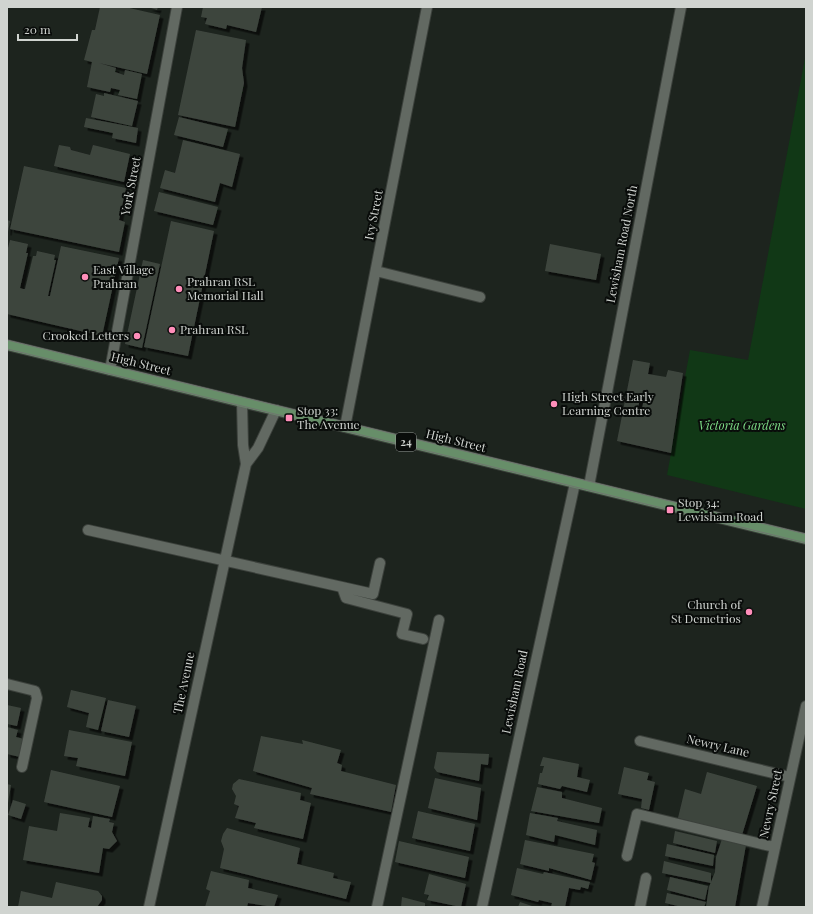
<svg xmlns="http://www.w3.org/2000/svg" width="813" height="914" font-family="'Playfair Display',serif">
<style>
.green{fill:#113816}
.building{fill:#3e453e;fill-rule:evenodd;filter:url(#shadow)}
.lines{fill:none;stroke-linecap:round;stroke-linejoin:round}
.minor-casing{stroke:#3c413c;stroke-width:12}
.major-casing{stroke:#3c413c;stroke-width:12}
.minor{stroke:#626962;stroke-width:10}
.major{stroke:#678e69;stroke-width:10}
.tram{stroke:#6f746f;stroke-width:1}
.poi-dot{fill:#ff8eba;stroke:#090c0a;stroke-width:1.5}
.labels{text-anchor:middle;stroke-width:4;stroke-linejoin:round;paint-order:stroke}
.shield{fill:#090c0a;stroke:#949895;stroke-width:1}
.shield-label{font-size:11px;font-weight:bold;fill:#d0d4d0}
.street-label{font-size:12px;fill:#d0d4d0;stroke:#090c0a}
.poi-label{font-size:12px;fill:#d0d4d0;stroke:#090c0a;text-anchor:start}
.park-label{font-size:12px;font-style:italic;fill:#7edd87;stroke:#090c0a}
</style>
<defs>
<filter id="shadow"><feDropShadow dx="3.5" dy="3.5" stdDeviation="0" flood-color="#0009"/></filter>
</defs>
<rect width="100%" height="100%" fill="#1d241e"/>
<path class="green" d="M806,53V509L667,475L690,350L748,360Z"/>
<path class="building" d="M100,7H125L160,15L147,74L99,63L116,68L115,72L124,75L125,70L142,74L137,99L118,95L120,90L111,88L110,92L87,87L92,62L84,60L92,30H95Z
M148,7H158L157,10Z
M203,7H262L256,32L227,25L226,29L205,24L207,18L201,17Z
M196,30L246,40L242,68L244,83L235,127L178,115Z
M104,93L138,101L132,126L91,117L96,94L104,96Z
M179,117L228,129L223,147L174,135Z
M86,118L138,128L136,143L112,138L113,133L84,127Z
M183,140L240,154L232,187L220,183L215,202L160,188L165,170L175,173Z
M59,145L70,147L71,150L90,155L93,145L130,154L124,182L54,166Z
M24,166L126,188L119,220L125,222L119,252L10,229Z
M159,192L218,207L213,225L154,211Z
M7,220L10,221L8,232H7Z
M171,221L214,231L188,356L144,347Z
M10,240L28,244L26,253H28L20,288L23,289H25L33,256H36L37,251L55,255L54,260H56L48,296H50L61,246L119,258L102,336L7,314V252Z
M550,244L601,254L596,280L545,271Z
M143,260L160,264L142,348L125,344Z
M633,360L650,363L648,374L666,377L668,370L683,373L671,453L617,441ZM641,393L645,394L641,414L637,413Z
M71,690L106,698L98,730L86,727L89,713L67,707Z
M108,700L136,706L129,737L101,731Z
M7,705L21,708L17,726L7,724Z
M7,727L18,730L16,737L24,739L20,757L7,754Z
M69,730L132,742L125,776L76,766L78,758L64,756Z
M261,736L303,744L302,740L341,750L337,763L342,765L341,771L396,785L391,812L310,794L312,788L253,771Z
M437,752L489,754L488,765L481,764L479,781L437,772L434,768Z
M543,757L579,764L577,777L590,780L587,792L562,786L560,789L538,784L540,773H542L544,766H540Z
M624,767L649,773L647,780L655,782L649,810L641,808L642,799L618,794Z
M51,770L120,786L112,817L44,802Z
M707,772L757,786L742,835L678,818L685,789L701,794Z
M435,778L481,788L477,820L428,808Z
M239,779L301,793L300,800L311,803L303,839L254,828L256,823L235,818L239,806L234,804L236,796L232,789L233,784Z
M7,784L11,785L8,803H7Z
M537,787L562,792V798L602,808L599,823L531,811Z
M13,800L26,804L21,819L8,815Z
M418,811L475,824L470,851L412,838Z
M60,813L90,818L88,827L91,828L93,816L110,819L109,822L114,823L112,832L117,841L109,849L103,848L99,873L23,860L29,826L57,831Z
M530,813L558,818L557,821L597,830L595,845L555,835L554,842L526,835Z
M227,828L300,848L297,864L334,873L333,878L351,882L346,899L220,868L224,849L221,841L223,834Z
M675,831L717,841L715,853L673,843Z
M722,839L746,845L735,907H706L709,887L715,872L716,857Z
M525,840L594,854L592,862L595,863L591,880L549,868V871L520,864Z
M399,841L469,857L465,878L395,862Z
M667,844L714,855L713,866L665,856Z
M664,861L711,873V883L662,873Z
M517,868L543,874L544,872L590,882L588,889L581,887L580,890L569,888L565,907H551L552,903L539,900L538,902L511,895Z
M211,871L249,880L248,888L278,895L274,907L248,903L247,907H205L210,891L206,889Z
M429,874L466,884L461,907L427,900L429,895L424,894Z
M670,877L708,886L705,900L667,890Z
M56,882L98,891L102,896V900L97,907H18L21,891L52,898Z
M667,893L706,902L704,907H682L665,903Z
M402,897L425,903V907H401Z
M520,902L535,907H518Z"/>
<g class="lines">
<defs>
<path id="minor" d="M376,271L480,297
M110,370L177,7
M345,427L427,7
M246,464L258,448L276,410
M589,486L681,7
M88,530L342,587L346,598L407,614L402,634L423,639
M342,587L373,594L380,563
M7,684L35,691L37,698L22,767
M640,741L790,777
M627,856L637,814L774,847
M149,907L246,464L243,445L242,402
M377,907L439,620
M482,907L575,483
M640,907L646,878
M762,907L806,706"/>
<path id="major" d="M7,345L806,539"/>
</defs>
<use href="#minor" class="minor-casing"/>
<use href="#major" class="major-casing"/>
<use href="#minor" class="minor"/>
<use href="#major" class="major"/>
<path class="tram" d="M7,340L806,534
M7,349L806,543"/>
</g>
<g class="poi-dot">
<circle cx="85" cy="277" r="4"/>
<circle cx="179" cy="289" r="4"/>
<circle cx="172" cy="330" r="4"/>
<circle cx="137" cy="336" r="4"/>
<circle cx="554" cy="404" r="4"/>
<rect x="285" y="414" width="8" height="8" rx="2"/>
<rect x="666" y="506" width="8" height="8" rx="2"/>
<circle cx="749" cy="612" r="4"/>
</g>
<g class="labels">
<rect class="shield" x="396" y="433" width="20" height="18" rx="3"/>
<g class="shield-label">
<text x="406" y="446">24</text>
</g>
<g class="street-label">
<text transform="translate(131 186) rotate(-79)" y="4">York Street</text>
<text transform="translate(374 215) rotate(-79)" y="4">Ivy Street</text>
<text transform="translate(622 244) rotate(-79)" y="4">Lewisham Road North</text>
<text transform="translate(141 364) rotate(14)" y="4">High Street</text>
<text transform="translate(456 441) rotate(14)" y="4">High Street</text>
<text transform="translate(184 683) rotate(-78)" y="4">The Avenue</text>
<text transform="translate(515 692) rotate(-78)" y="4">Lewisham Road</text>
<text transform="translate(718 746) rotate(13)" y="4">Newry Lane</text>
<text transform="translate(771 804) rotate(-78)" y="4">Newry Street</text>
</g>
<g class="poi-label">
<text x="93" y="274">East Village<tspan x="93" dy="14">Prahran</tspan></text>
<text x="187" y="286">Prahran RSL<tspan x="187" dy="14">Memorial Hall</tspan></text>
<text x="180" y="334">Prahran RSL</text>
<text x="129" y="340" text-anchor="end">Crooked Letters</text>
<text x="562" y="401">High Street Early<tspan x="562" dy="14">Learning Centre</tspan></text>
<text x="297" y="415">Stop 33:<tspan x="297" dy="14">The Avenue</tspan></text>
<text x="678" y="507">Stop 34:<tspan x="678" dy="14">Lewisham Road</tspan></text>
<text x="741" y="609" text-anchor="end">Church of<tspan x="741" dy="14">St Demetrios</tspan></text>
</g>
<g class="park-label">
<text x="742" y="430">Victoria Gardens</text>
</g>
</g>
<rect width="813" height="914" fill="none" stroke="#d0d4d0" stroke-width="16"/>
<path d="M18 34v6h59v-6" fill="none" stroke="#d0d4d0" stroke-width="2"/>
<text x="24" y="34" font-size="12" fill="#d0d4d0" stroke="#090c0a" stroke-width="3" paint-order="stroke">20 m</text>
</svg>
